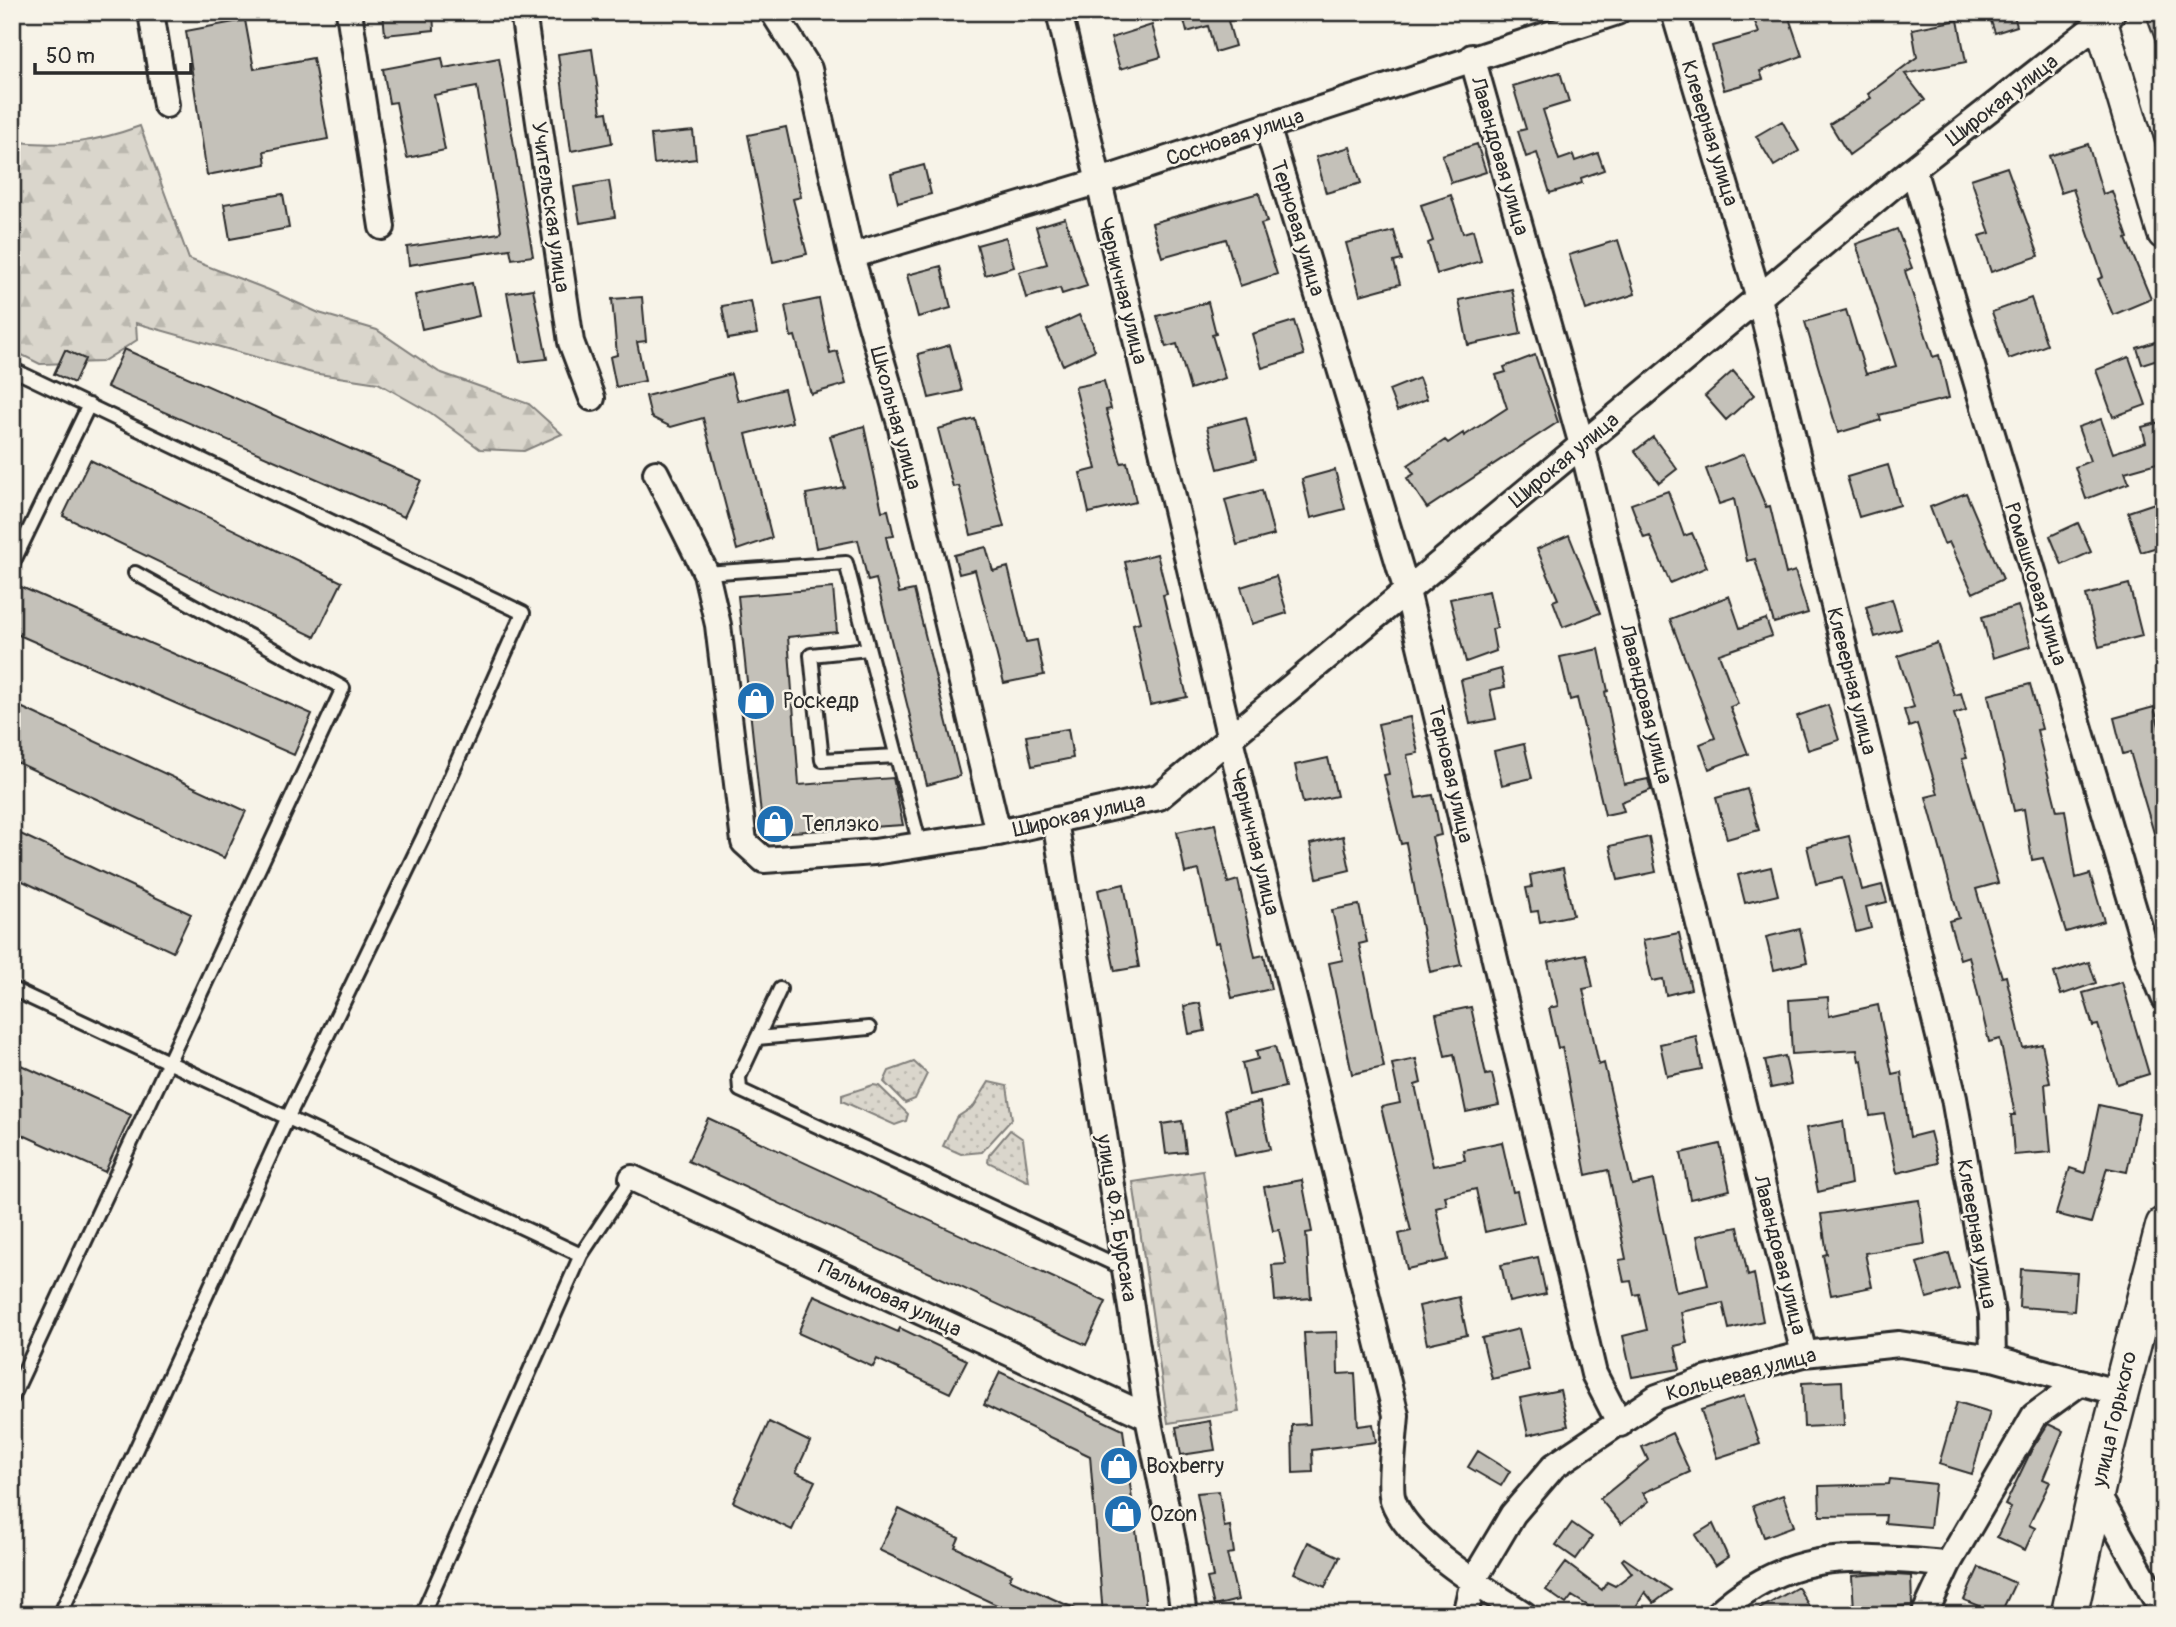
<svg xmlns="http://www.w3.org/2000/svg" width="2176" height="1627" font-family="Pangolin,sans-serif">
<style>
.forest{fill:url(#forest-firs);stroke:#82807c;stroke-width:2}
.park{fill:url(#park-dots);stroke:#82807c;stroke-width:2}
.building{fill:#c4c1b9;stroke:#2b2b2b;stroke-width:2}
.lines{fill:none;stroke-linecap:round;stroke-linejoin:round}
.service-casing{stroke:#2b2b2b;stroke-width:18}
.minor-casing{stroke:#2b2b2b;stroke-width:30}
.tertiary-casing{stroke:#2b2b2b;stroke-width:37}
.secondary-casing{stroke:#2b2b2b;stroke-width:40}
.service{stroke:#f7f3e8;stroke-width:12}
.minor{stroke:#f7f3e8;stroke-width:24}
.tertiary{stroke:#f7f3e8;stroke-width:32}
.secondary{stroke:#f7f3e8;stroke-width:35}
.labels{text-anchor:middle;stroke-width:5;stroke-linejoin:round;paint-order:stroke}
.street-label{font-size:21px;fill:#2b2b2b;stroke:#f7f3e8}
.poi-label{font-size:21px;fill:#2b2b2b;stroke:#f7f3e8;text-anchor:start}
</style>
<defs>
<pattern id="forest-firs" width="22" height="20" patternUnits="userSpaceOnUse" patternTransform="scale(1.75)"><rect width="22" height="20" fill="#dad6cc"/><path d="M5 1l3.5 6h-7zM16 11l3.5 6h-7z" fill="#bbb8af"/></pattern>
<pattern id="park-dots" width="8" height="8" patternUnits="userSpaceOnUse" patternTransform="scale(1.75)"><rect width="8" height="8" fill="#dad6cc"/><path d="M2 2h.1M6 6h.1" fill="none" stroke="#bbb8af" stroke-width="1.8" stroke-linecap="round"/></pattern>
</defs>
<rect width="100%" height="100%" fill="#f7f3e8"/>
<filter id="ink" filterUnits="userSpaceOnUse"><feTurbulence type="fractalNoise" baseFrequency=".0143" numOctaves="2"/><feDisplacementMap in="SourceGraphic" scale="14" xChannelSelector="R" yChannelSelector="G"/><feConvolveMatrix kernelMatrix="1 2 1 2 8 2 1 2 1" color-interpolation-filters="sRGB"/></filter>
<g filter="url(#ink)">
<path class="forest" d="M140,126L189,259L269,290L319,313L377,330L439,372L529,404L562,434L524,451L480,449L431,413L378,383L312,373L136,323L137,340L102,362L40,364L12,350V141C59,148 96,142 140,126Z
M1203,1171L1239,1412L1168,1423L1133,1182Z"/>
<path class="park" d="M914,1062L927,1074L915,1099L905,1103L884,1082L889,1071Z
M989,1082L1007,1086L1012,1119L982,1152L961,1154L943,1146L956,1118L974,1106Z
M873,1085L879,1086L908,1114L906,1121L895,1125L842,1101V1095Z
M1010,1130L1023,1139L1029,1182L988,1162L989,1155Z"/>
<path class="building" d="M383,12H433L434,30L385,35Z
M1182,12H1238L1239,18L1228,21L1235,46L1215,52L1208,26L1187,32Z
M1773,12H1787L1802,56L1760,71L1763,79L1724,90L1712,46L1759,33L1754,19Z
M1988,12H2013L2017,26L1995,33Z
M2145,12H2164V58L2162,59Z
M245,20L254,69L313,58L328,139L264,151L266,164L207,175L186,31Z
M1958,20L1966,62L1905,74L1925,100L1849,155L1830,124L1871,98L1868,94L1917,57L1912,29Z
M1152,25L1161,57L1120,69L1111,38Z
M592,49L601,113L607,112L612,143L571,151L558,54Z
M442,58L444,68L499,58L533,256L512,259L510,249L409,265L407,247L499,233L501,230L477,87L434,95L445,150L407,158L396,102L389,103L383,69Z
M1560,72L1569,102L1543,110L1559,160L1573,155L1575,161L1598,153L1604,170L1581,178L1582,183L1550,193L1537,153L1526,157L1518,131L1526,129L1513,86Z
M1782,121L1799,151L1774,166L1756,136Z
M786,127L801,197L793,199L807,254L773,262L748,135Z
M693,131L696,159L654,164L651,135Z
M1477,144L1486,172L1451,183L1442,155Z
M2088,144L2103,194L2112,191L2128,238L2126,239L2151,299L2113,315L2098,279L2103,277L2073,189L2061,193L2049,156Z
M1350,147L1361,183L1326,193L1316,157Z
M924,165L931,194L898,203L891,174Z
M2007,167L2039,256L1991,272L1979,236L1990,233L1971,179Z
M609,181L615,217L580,223L574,187Z
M1259,193L1267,222L1261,224L1277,274L1240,286L1226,239L1162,257L1152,223Z
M283,194L289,228L230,239L224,204Z
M1451,195L1463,233L1473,230L1481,261L1437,274L1428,243L1433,241L1421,205Z
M1065,218L1087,286L1062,294L1060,288L1026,298L1019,272L1047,264L1036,227Z
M1897,229L1912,268L1905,271L1933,357L1939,355L1949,398L1879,415L1881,420L1838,433L1805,322L1846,310L1866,374L1896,366L1856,244Z
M1394,231L1402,260L1394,262L1400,284L1360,295L1346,243Z
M1006,237L1014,267L985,275L977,245Z
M1618,240L1635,294L1586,310L1569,255Z
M941,266L951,308L918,317L907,275Z
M472,283L479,316L422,329L415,295Z
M533,289L547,359L520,362L507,293Z
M1512,289L1521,334L1468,345L1459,300Z
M642,297L646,341L637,342L645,381L616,387L610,357L617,355L612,299Z
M2031,298L2047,345L2009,359L1992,312Z
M819,299L830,353L837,351L846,384L811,394L795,336L791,337L785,306Z
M751,301L757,334L728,339L722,306Z
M1208,302L1216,334L1212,335L1225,378L1190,389L1177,344L1166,347L1157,316Z
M1079,315L1095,350L1063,365L1047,330Z
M1294,321L1304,355L1262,368L1252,334Z
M2164,339V357L2142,364L2137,348Z
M950,345L962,391L929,398L918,354Z
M124,349L421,480L404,517L107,387Z
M65,350L85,359L74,383L54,374Z
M1535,355L1558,422L1427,508L1407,478L1414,474L1408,465L1445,440L1448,443L1463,433L1464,436L1507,408L1496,375L1506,372L1504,367Z
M2129,357L2146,405L2113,417L2096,370Z
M1733,371L1754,395L1726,420L1705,396Z
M731,374L738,401L784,389L792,422L746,434L772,538L737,550L703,418L671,427L651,417L646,396Z
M1419,378L1427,399L1397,411L1389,390Z
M1104,381L1111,409L1106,410L1121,463L1127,462L1136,502L1089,513L1080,473L1096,469L1075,387Z
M1246,417L1256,459L1218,469L1207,427Z
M975,419L1004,527L971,535L959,486L953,487L938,429Z
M2101,419L2113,453L2146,442L2142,427L2164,421V461L2125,472L2129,483L2086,499L2075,467L2090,461L2078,427Z
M864,426L882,511L888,510L894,536L886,537L899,593L914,590L960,776L927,785L876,579L868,581L858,540L816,548L806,494L844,487L830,436Z
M1653,437L1677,469L1659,483L1635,451Z
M1744,454L1766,507L1770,506L1786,574L1795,571L1808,613L1774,623L1755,559L1747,561L1734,499L1719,504L1706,469Z
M90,460L342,582L315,637L63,516Z
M1888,465L1900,505L1859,517L1847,477Z
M1335,470L1345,509L1311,518L1302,479Z
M1262,490L1274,535L1237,545L1225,500Z
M1668,491L1684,536L1692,533L1707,567L1670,583L1650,536L1644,538L1631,504Z
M1966,493L2003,579L1973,593L1949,542L1944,544L1930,507Z
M2164,500V545L2141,552L2128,512Z
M2078,523L2091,552L2062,565L2050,536Z
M1569,535L1600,613L1563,627L1553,601L1558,599L1537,549Z
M986,547L993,571L1008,567L1026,642L1037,640L1044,675L1004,683L975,570L959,574L954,555Z
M1157,554L1167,594L1163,595L1187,697L1150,705L1133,624L1140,622L1125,562Z
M1276,576L1287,613L1252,624L1241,587Z
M12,583L312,714L294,755L12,632Z
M2129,584L2142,636L2099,647L2086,595Z
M833,588L837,632L788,637L799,785L893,778L903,825L775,833L762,824L738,596Z
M1489,591L1497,628L1492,629L1496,651L1466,662L1450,599Z
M1729,596L1740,628L1766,619L1772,636L1719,654L1738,704L1730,707L1748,754L1709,769L1700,744L1715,738L1670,619Z
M1892,599L1901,629L1875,637L1866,607Z
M2018,606L2031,646L1993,658L1982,617Z
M1937,643L1954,695L1961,693L1966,710L1954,714L1967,758L1962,759L1998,883L1976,889L2002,977L2006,976L2023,1048L2042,1044L2050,1083L2045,1084L2051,1152L2014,1155L2011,1115H2015L2000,1039L1989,1042L1969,956L1960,959L1949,921L1959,918L1926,797L1938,794L1917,724L1909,727L1904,710L1914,707L1898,656Z
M1599,649L1608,691L1605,692L1624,784L1648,779L1651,790L1621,802L1624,811L1605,815L1577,698L1570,700L1560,657Z
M1501,669L1505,687L1490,690L1496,719L1470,724L1461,680Z
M2030,684L2042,729L2037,730L2057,811L2065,810L2076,878L2090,874L2104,921L2066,932L2043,858L2032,860L2024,809L2014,811L1988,695Z
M12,703L246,811L224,858L12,760Z
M1828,705L1839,740L1808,750L1797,716Z
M2154,707L2164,745V849L2159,850L2130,752L2123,754L2114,718Z
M1410,717L1418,753L1407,755L1416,798L1433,795L1441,835L1432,837L1461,965L1430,972L1406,843L1401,844L1384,775L1389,774L1378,724Z
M1068,729L1073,758L1032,766L1026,736Z
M1524,744L1532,778L1502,785L1494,751Z
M1328,758L1337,796L1303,803L1295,765Z
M1747,789L1759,830L1727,839L1716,798Z
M1215,824L1228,883L1238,880L1255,957L1264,955L1271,989L1232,998L1219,942L1215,943L1199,870L1185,873L1177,832Z
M12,830L191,914L173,952L12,876Z
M1343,836L1350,870L1317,878L1310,844Z
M1849,836L1862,890L1882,885L1887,902L1866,907L1871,928L1856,932L1842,878L1816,884L1807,846Z
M1649,837L1656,872L1618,880L1610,846Z
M1771,867L1778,895L1745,903L1738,875Z
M1563,868L1573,915L1540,922L1538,911L1531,912L1526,888L1532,887L1530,875Z
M1124,884L1139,967L1115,971L1098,890Z
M1359,905L1367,942L1359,944L1384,1067L1352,1074L1329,963L1343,960L1332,910Z
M1800,929L1807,962L1774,970L1766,937Z
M1679,933L1691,989L1666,995L1663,979L1652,981L1643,940Z
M1586,954L1593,987L1583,989L1599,1065L1604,1063L1632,1185L1653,1180L1676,1292L1708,1285L1697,1236L1738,1227L1748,1276L1754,1274L1763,1321L1729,1329L1723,1303L1681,1312L1687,1343L1675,1346L1680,1369L1632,1377L1623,1336L1647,1330L1639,1294L1634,1295L1631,1281L1624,1282L1619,1260L1626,1259L1608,1170L1586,1175L1562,1047L1558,1048L1549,1008L1558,1006L1548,962Z
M2089,962L2096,983L2061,995L2054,973Z
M2122,982L2149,1074L2117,1084L2098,1025L2093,1026L2083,993Z
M1828,997L1829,1016L1878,1005L1892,1074L1901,1072L1910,1137L1930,1132L1938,1163L1897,1173L1884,1114L1870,1116L1862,1060L1859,1061L1857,1050L1792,1054L1789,1000Z
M1200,1003L1205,1031L1189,1034L1184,1006Z
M1471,1007L1486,1075L1492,1074L1499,1105L1466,1112L1454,1054L1445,1056L1436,1014Z
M1696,1036L1702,1069L1667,1076L1660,1044Z
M1275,1046L1285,1087L1249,1095L1242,1063L1258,1059L1256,1051Z
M1785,1056L1791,1084L1771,1088L1765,1060Z
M1416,1059L1421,1083L1415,1085L1433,1166L1465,1160L1463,1150L1502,1142L1513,1192L1517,1191L1524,1223L1485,1232L1476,1189L1445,1196L1447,1205L1436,1208L1447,1260L1407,1269L1399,1234L1411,1231L1381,1107L1400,1103L1392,1064Z
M12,1061L131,1115L105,1172L12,1130Z
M1260,1102L1270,1149L1235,1156L1225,1109Z
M2099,1105L2139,1114L2127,1172L2107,1168L2091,1223L2056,1214L2070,1168L2085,1173Z
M708,1118L1106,1302L1086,1345L688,1161Z
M1182,1121L1186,1152L1166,1154L1162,1124Z
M1843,1121L1851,1184L1818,1192L1806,1128Z
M1720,1144L1730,1190L1690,1199L1681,1153Z
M1302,1180L1312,1232L1306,1233L1311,1298L1275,1301L1272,1265L1286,1264L1279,1230L1273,1231L1264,1187Z
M1919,1200L1925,1244L1865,1253L1872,1287L1831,1295L1823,1255L1827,1254L1821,1214Z
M1949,1253L1959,1289L1927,1298L1917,1263Z
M1538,1257L1546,1294L1509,1302L1501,1265Z
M2021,1269L2077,1273L2074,1311L2019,1307Z
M814,1295L898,1332L900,1328L967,1360L950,1393L877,1359L873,1367L798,1333Z
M1459,1297L1467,1335L1427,1344L1419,1306Z
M1519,1329L1529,1370L1492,1379L1482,1338Z
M1337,1332L1338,1374L1355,1373L1358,1426L1373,1424L1376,1442L1312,1450L1313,1472L1293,1473L1292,1425L1310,1424L1304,1333Z
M1000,1372L1123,1430L1147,1615H1103L1090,1456L984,1405Z
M1842,1381L1844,1425L1804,1427L1802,1383Z
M1560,1390L1568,1426L1528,1435L1520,1398Z
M1744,1396L1760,1444L1717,1458L1701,1410Z
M1957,1402L1990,1412L1972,1474L1939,1464Z
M1210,1421L1215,1450L1181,1455L1176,1427Z
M769,1422L810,1442L796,1472L815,1481L792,1530L733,1502Z
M2048,1424L2063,1431L2043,1479L2050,1482L2029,1525L2035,1528L2025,1550L1997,1537L2011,1508L2005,1505L2032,1449Z
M1672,1433L1690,1472L1643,1493L1649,1501L1621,1524L1600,1499L1648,1460L1642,1447Z
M1478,1451L1510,1471L1501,1486L1468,1467Z
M1890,1479L1935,1484L1930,1527L1885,1523L1886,1515L1820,1516L1819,1486L1889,1484Z
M1219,1491L1224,1527L1230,1526L1234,1553L1227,1554L1238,1600L1214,1606L1207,1578L1213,1577L1197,1493Z
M1783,1495L1794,1526L1764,1537L1753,1506Z
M899,1509L959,1538L955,1547L1012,1574L1009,1579L1089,1615H1018L879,1550Z
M1572,1523L1592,1537L1576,1559L1556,1545Z
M1713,1524L1728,1557L1715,1566L1695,1535Z
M1308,1542L1340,1557L1325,1587L1294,1573Z
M1624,1558L1671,1590L1654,1603L1645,1592L1631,1615H1603L1572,1596L1566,1604L1546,1590L1566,1563L1602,1590L1607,1582L1615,1586L1632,1573L1622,1560Z
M1979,1567L2015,1583L2000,1615L1964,1600Z
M1880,1574L1911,1576L1912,1605L1854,1609L1852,1576Z
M1798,1587L1814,1615H1749Z"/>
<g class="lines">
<defs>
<path id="service" d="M12,369L523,613L429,825L288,1117L60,1615
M12,565L89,405
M706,573L846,563L920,845
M868,649L811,655L822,760L897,756
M12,989L581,1255L422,1615
M780,989L739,1077L740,1090L1125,1269
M757,1038L869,1028
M581,1255L632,1178
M12,1398L343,688L135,573"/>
<path id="minor" d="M151,12L166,105
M349,12L382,227
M523,12L571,342L592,398
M773,12L809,69L851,256L900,424L998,833
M1059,12L1230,739L1396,1415C1395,1432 1388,1487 1393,1500C1408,1544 1487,1590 1525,1615
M1674,12L1759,298L1954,1098L1992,1314L1993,1358
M1472,57L1582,445L1804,1354
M1267,126L1407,591L1594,1374L1620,1424
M1913,169L2149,960L2164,997
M851,256L1097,182L1617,12
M656,473L706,573L718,625L744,842L764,860L874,852L998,833L1159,797L1913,169L2112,13
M1055,820L1148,1417L1174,1546L1184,1615
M632,1178L1148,1417
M2096,1492L2164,1614
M1465,1615L1473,1581L1513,1514L1554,1466L1657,1397L1704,1380L1804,1354L1899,1344L1993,1358L2119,1393
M1716,1615C1791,1546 1854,1557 1948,1564
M1924,1615L1948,1564L2034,1416L2081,1382"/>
<path id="tertiary" d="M2098,12L2164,233"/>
<path id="secondary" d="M2069,1615L2105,1452L2164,1225"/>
</defs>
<use href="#service" class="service-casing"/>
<use href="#minor" class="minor-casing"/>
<use href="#tertiary" class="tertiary-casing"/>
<use href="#secondary" class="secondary-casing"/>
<use href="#service" class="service"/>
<use href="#minor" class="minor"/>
<use href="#tertiary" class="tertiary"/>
<use href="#secondary" class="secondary"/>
</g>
</g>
<defs>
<symbol id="shop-disc" viewBox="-11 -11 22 22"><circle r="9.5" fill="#1f6fb2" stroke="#f7f3e8"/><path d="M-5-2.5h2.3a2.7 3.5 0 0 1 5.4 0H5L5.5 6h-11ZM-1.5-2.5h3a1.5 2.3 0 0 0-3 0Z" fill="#fff"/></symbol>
</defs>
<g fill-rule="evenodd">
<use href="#shop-disc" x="734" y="679" width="44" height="44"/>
<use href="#shop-disc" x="753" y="802" width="44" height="44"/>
<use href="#shop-disc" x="1097" y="1444" width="44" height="44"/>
<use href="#shop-disc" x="1101" y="1492" width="44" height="44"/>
</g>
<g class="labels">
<g class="street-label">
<text transform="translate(2002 100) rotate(-38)" y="7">Широкая улица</text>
<text transform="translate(1710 133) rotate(73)" y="7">Клеверная улица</text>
<text transform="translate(1235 137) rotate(-18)" y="7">Сосновая улица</text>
<text transform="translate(1500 156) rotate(74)" y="7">Лавандовая улица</text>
<text transform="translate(551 207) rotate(82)" y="7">Учительская улица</text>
<text transform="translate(1298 228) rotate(73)" y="7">Терновая улица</text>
<text transform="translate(1123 291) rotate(76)" y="7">Черничная улица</text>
<text transform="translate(896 418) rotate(75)" y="7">Школьная улица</text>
<text transform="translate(1564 460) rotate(-40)" y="7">Широкая улица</text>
<text transform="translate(2036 584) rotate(73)" y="7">Ромашковая улица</text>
<text transform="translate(1852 681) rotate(76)" y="7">Клеверная улица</text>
<text transform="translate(1646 704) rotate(76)" y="7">Лавандовая улица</text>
<text transform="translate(1451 774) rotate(77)" y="7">Терновая улица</text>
<text transform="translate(1079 815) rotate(-13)" y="7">Широкая улица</text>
<text transform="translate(1255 842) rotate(76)" y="7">Черничная улица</text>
<text transform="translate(1117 1218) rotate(81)" y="7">улица Ф.Я. Бурсака</text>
<text transform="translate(1977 1234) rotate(80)" y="7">Клеверная улица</text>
<text transform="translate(1780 1255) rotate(76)" y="7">Лавандовая улица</text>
<text transform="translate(890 1298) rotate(25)" y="7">Пальмовая улица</text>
<text transform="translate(1741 1374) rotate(-15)" y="7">Кольцевая улица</text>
<text transform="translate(2114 1419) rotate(-77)" y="7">улица Горького</text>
</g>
<g class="poi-label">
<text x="783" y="708">Роскедр</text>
<text x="802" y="831">Теплэко</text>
<text x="1146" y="1473">Boxberry</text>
<text x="1150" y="1521">Ozon</text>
</g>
</g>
<rect width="2176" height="1627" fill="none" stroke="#f7f3e8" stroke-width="42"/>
<rect x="21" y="21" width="2134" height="1585" fill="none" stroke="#2b2b2b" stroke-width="2.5" filter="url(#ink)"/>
<path d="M35 63v10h156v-10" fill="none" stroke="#2b2b2b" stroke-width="3.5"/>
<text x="46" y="63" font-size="21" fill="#2b2b2b" stroke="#f7f3e8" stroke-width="5" paint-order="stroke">50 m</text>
</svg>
